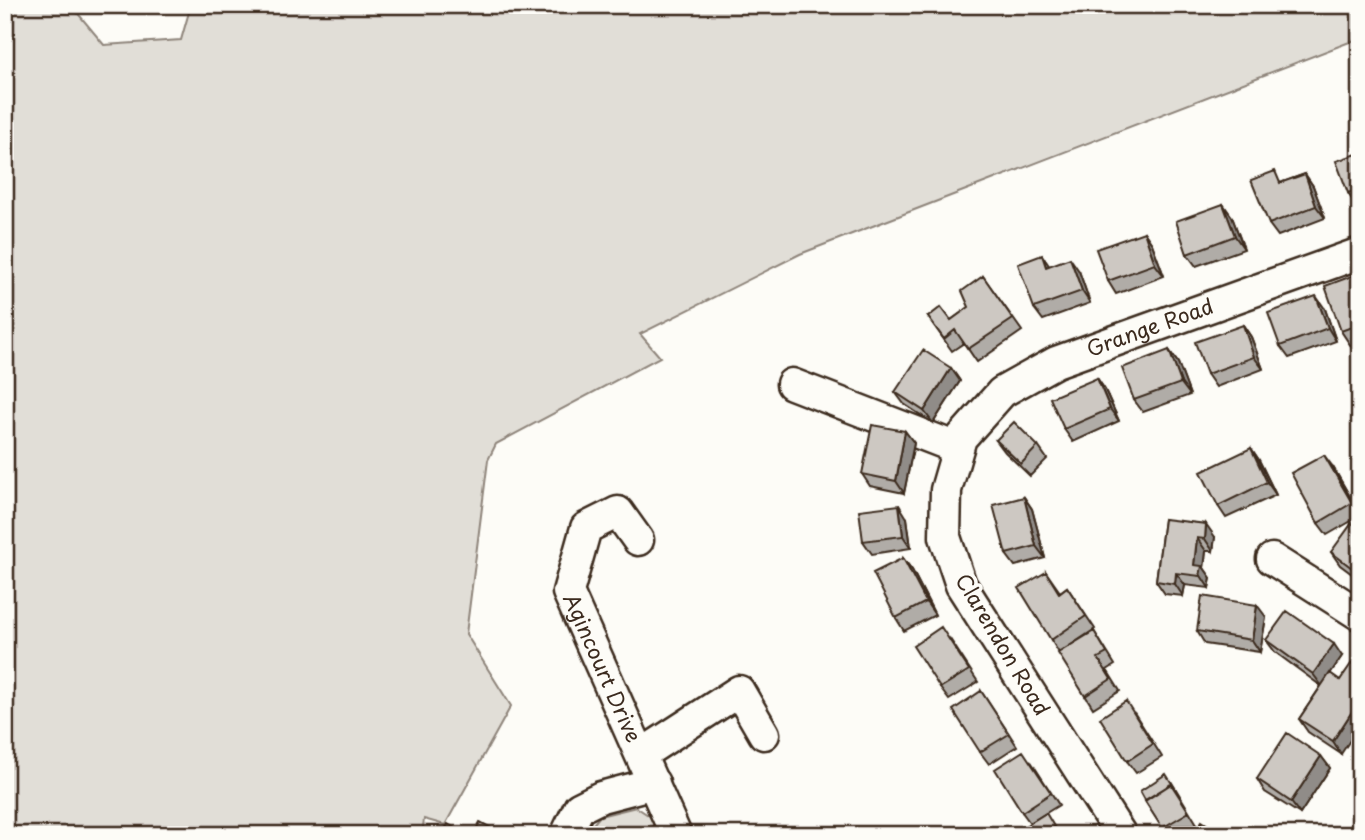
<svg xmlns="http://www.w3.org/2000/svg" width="1365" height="840" font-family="'Playpen Sans',sans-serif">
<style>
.green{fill:#e1ded7;stroke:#8e847a;stroke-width:2}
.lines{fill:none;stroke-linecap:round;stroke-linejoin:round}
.minor-casing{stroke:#3b2a1e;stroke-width:35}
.minor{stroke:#fdfcf7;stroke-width:30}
.wall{fill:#b0aca7;stroke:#3b2a1e;stroke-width:2}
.shaded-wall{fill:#908c88;stroke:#3b2a1e;stroke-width:2}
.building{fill:#cdc8c2;stroke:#3b2a1e;stroke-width:2}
.labels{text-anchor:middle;stroke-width:7;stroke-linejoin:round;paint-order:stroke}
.street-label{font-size:21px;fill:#3b2a1e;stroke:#fdfcf7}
</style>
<rect width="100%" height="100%" fill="#fdfcf7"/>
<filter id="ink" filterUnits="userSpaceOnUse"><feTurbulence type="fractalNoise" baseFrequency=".0143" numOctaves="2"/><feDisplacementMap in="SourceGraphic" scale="14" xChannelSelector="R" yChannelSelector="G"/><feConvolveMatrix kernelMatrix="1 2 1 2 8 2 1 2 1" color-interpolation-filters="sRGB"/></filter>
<g filter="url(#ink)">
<path class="green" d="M19,5H71L104,45L181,40L191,5H1360V38L800,254L640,334L660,357L496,444L488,460L466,634L511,706L445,825L424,819L422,835H5V24Z
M636,807L651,817L659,835H584L600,816Z"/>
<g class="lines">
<defs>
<g id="minor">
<path d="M792,384L957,448"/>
<path id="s1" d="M638,540L618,512L586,528L568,592L676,835"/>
<path d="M1272,559L1360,615"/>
<path d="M642,754L739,691L764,734"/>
<path d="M566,835L579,808L601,797L654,783"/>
<path id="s2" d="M1121,835L961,585L945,537L946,490L961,438L1002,392L1056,362L1360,253"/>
</g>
</defs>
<use href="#minor" class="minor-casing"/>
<use href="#minor" class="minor"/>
</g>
<path class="wall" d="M1360,153V204L1356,206L1348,193Z
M1305,174L1313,186L1325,218L1278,236L1269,224L1283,182Z
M1223,204L1232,217L1244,249L1196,266L1187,254Z
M1144,232L1152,244L1164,276L1116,294L1108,281Z
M1049,266L1079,271L1090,303L1043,320L1034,308Z
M1360,273V347L1353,349L1341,331Z
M983,276L1022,331L977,362L964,343L952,351L928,317L951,320L969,307Z
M1325,309L1336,341L1289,358L1280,346Z
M1243,325L1251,337L1263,369L1216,387L1207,374Z
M1169,350L1178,363L1190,395L1143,412L1134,400Z
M951,368L960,381L933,423L904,404L895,392Z
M1097,378L1105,390L1119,421L1073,442L1064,429Z
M905,431L914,443L904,493L870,486L862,474Z
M996,440L1038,446L1047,459L1030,476L1005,452Z
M1251,448L1259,460L1276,495L1226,518L1218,506Z
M1333,467L1360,514V516L1327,535L1318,523Z
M1024,497L1032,509L1045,558L1015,566L1006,554Z
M907,518L911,548L872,554L863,541Z
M1164,519L1215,537L1213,551H1206L1204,568L1211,578L1209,588L1185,585L1183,596L1165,594L1156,581Z
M1360,529V580L1340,565L1331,552Z
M903,558L912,570L935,615L904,631L896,618Z
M1046,572L1060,592L1067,587L1095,629L1068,647L1094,631L1115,665L1107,670L1120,691L1093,708L1051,640Z
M1266,617L1260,652L1205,644L1197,631Z
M950,639L978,682L949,700L940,688Z
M1266,640L1342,656L1330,673L1341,754L1308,732L1299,719L1321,686L1275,652Z
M981,691L1017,746L989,764L980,752Z
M1135,714L1162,757L1136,773L1127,761Z
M1321,756L1330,768L1300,814L1265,792L1257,779Z
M1032,763L1059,805L1030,823L1022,812Z
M1171,781L1197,824L1180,835H1167L1145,801Z"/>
<path class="shaded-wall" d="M1305,174L1313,186L1325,218L1316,206Z
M1223,204L1232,217L1244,249L1235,236Z
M1144,232L1152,244L1164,276L1155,264Z
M1042,255L1050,267H1046Z
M1070,258L1079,271L1090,303L1082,291Z
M1316,296L1325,309L1336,341L1328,328Z
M1243,325L1251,337L1263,369L1254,357Z
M1169,350L1178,363L1190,395L1181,383Z
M951,368L960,381L933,423L924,411Z
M1097,378L1105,390L1119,421L1110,409Z
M905,431L914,443L904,493L896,481Z
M1251,448L1259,460L1276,495L1267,482Z
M1324,455L1333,467L1360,514L1352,503Z
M1024,497L1032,509L1045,558L1036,546Z
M899,505L907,518L911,548L903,536Z
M1206,524L1215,537L1213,551L1205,539Z
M1197,538L1206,551L1204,568L1211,578L1209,588L1194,565Z
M903,558L912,570L935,615L926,602Z
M1176,573L1185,585L1183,596L1175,584Z
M1257,605L1266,617L1260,652L1252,640Z
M1334,644L1342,656L1322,686L1313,674Z
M1360,699V725L1341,754L1333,741Z
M1321,756L1330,768L1300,814L1291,802Z"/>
<path class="building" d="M1360,153V189L1348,193L1336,161Z
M1275,171L1280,183L1305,174L1316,206L1269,224L1251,180Z
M1223,204L1235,236L1187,254L1176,221Z
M1144,232L1155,264L1108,281L1096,249Z
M1042,255L1046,267L1070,258L1082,291L1034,308L1018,264Z
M1360,273V324L1341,331L1325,286Z
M983,276L1013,319L968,349L955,330L944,339L928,317L941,307L951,320L969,307L962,291Z
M1316,296L1328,328L1280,346L1268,313Z
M1243,325L1254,357L1207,374L1195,342Z
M923,350L951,368L924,411L895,392Z
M1169,350L1181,383L1134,400L1122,368Z
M1097,378L1110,409L1064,429L1050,398Z
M1014,422L1038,446L1021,464L996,440Z
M872,425L905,431L896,481L862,474Z
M1251,448L1267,482L1218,506L1201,472Z
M1324,455L1352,503L1318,523L1291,473Z
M1024,497L1036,546L1006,554L993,505Z
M899,505L903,536L863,541L859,510Z
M1164,519L1206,524L1205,539L1197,538L1194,565L1202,566L1200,576L1176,573L1175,584L1156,581Z
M1352,523L1360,529V574L1331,552Z
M903,558L926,602L896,618L873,573Z
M1046,572L1059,593L1067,587L1086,616L1051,640L1019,588Z
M1202,596L1257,605L1252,640L1197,631Z
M1287,611L1334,644L1313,674L1266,640Z
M941,627L969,670L940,688L913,646Z
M1094,631L1107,653L1098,658L1111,679L1085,696L1058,653Z
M1353,661L1360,665V699L1333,741L1299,719L1330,673L1340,680Z
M981,691L1009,734L980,752L953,710Z
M1126,701L1153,744L1127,761L1100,718Z
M1287,733L1321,756L1291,802L1257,779Z
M1023,751L1051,793L1022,812L995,769Z
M1166,774L1176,790L1171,784L1145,800L1140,791Z
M1171,784L1189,812L1162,828L1145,801Z
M1046,813L1059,835H1019L1017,831Z
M1202,821L1223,835H1193Z
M480,822L504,835H473Z
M448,824L467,835H442Z"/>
</g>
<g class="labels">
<g class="street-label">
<text dy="7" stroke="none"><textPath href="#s2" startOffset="672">Grange Road</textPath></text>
<text transform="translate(1002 645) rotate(59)" y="7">Clarendon Road</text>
<text dy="7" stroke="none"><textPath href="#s1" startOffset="220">Agincourt Drive</textPath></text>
</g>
</g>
<rect width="1365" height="840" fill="none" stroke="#fdfcf7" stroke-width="28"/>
<rect x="14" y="14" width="1337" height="812" fill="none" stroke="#3b2a1e" stroke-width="2.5" filter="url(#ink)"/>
</svg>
